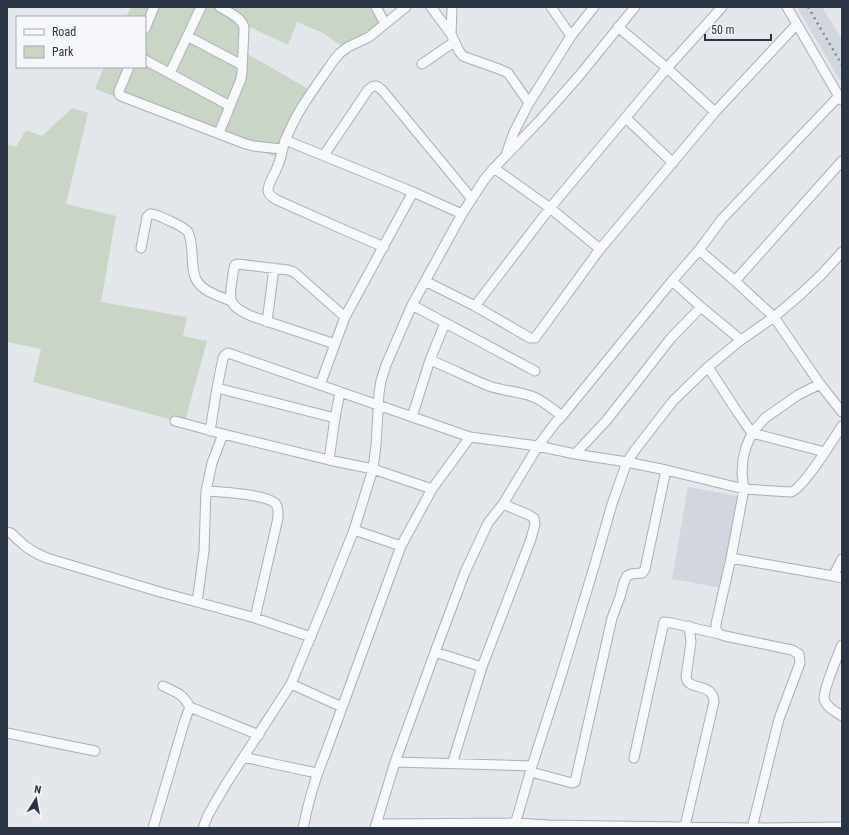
<svg xmlns="http://www.w3.org/2000/svg" width="849" height="835" font-family="'Roboto Condensed',sans-serif">
<style>
.built{fill:#d2d6de}
.green{fill:#c9d6c5}
.lines{fill:none;stroke-linecap:round;stroke-linejoin:round}
.minor-casing{stroke:#a9aeb7;stroke-width:11}
.minor{stroke:#f7f8fa;stroke-width:9}
.rail{stroke:#7d8696;stroke-width:2.5;stroke-dasharray:2 4;stroke-linecap:butt}
</style>
<rect width="100%" height="100%" fill="#e4e7ec"/>
<path class="built" d="M797,7H822L842,39V84Z
M688,487L738,496L722,588L672,579Z"/>
<path class="green" d="M131,7H383L389,19L342,46L323,33L297,22L288,45L250,27L241,50L313,92L276,157L95,89L104,67H145V17H126Z
M72,108L88,113L66,204L116,216L101,302L187,317L183,336L207,341L183,428L169,419L33,382L41,349L7,342V144L16,147L26,130L42,136Z"/>
<g class="lines">
<defs>
<path id="minor" d="M376,7L385,24
M431,7L451,34L459,51L463,56L471,59L499,69L508,73L529,103
M551,7L571,36
M787,7L841,100
M618,27L667,68L715,112
M145,29L154,7
M451,34L452,7
M187,36L242,65
M145,60L230,106
M422,64L454,42
M129,67L119,91V94L121,96L243,143L253,146L282,149
M170,73L201,7
M626,118L673,163
M219,133L241,79L242,72L244,28C243,18 228,12 220,7
M285,140L413,192L462,214
M507,152L514,132L529,103L571,36L594,7
M324,155L368,90C374,84 377,85 383,91L472,199
M494,168L550,208L600,249
M384,247L342,229L277,200C274,198 269,196 268,191C267,185 276,172 278,165C282,157 282,147 286,139C297,110 317,85 334,60L340,53L348,47L369,37L406,7
M141,248L147,217L150,214C157,214 163,218 170,221C176,224 184,227 188,232C195,244 189,268 197,281C204,292 219,296 231,301
M699,250L735,281L774,317L820,384L842,412
M425,281L475,306L530,338H535L600,249L715,112L797,24
M672,281L701,307L741,340
M735,281L842,161
M412,305L535,371
M475,306L550,208L667,68L722,7
M267,322L274,268
M335,344L251,316C231,307 228,302 232,281C233,275 233,270 235,265L238,264L288,270L294,272L345,317
M430,360C450,368 469,378 489,386C503,391 517,391 531,396C543,400 552,409 562,416
M708,367L738,413L752,433L825,452
M320,385L345,317L413,192
M217,388L335,418
M412,417L430,360L445,323
M175,421L223,434L329,460L373,469L432,489
M210,431L217,388L223,358L225,355L228,353L470,437L538,446L575,454L627,462L666,470L744,489L791,492C803,489 834,438 842,426
M575,454L606,421L636,383L671,338L701,307
M329,460L335,418L340,392
M206,491C220,492 265,494 275,503C279,507 278,513 278,518L255,618
M354,530L401,546
M7,532L11,533C23,545 31,552 47,558L160,592L197,602L255,618L311,637
M731,558L833,576L842,578
M833,576L842,559
M197,602L204,551L206,491L212,463L223,434
M842,645C838,655 823,690 824,699C826,707 836,712 842,716
M435,652L482,667
M291,684L342,707
M163,686C177,693 182,693 190,707
M7,733L95,751
M244,757L279,765L317,773
M634,758L664,622L672,623L719,634
M395,762L532,766
M452,764L482,667L531,539L535,524L534,518L529,515L503,504
M531,772L572,783L575,782L612,618L620,597L624,582L627,576L631,574L642,573L645,569L666,470
M377,824L516,823L548,825L612,826L752,828L842,827
M685,826L714,702C713,681 688,692 686,677L691,642L689,626
M153,828L185,720L190,707L259,735
M203,828L208,815L226,784L291,684L326,600L354,530L373,469L376,445L379,393L381,381L386,365L412,305L462,214L484,180L494,168L541,119L579,76L635,7
M303,828C308,804 314,780 324,757L401,546L432,489L470,437
M375,828L395,762L435,652L465,572L488,523L503,504L538,446L556,422L562,416L672,281L699,250L722,219L839,96
M514,828L532,766L561,676L594,567L612,504L627,462L635,450L673,401L708,367L741,340L774,317L801,294L822,274L842,252
M752,828L779,719L800,663L799,654L792,650L725,636L719,634L716,629V624L731,558L744,489L742,474L743,459L746,447L752,433L765,418L798,395L820,384"/>
</defs>
<use href="#minor" class="minor-casing"/>
<use href="#minor" class="minor"/>
<path class="rail" d="M808,7L842,65"/>
</g>
<rect width="849" height="835" fill="none" stroke="#2b3445" stroke-width="16"/>
<rect x="16" y="16" width="130" height="52" fill="#f4f6f9" stroke="#a4a8b1"/>
<rect x="24" y="29" width="20" height="6" fill="#f7f8fa" stroke="#a4a8b1"/>
<text x="52" y="36" font-size="12" fill="#2b3445">Road</text>
<rect x="24" y="46" width="20" height="12" fill="#c9d6c5" stroke="#a4a8b1"/>
<text x="52" y="56" font-size="12" fill="#2b3445">Park</text>
<g transform="translate(36 799) rotate(11)" stroke="#f4f6f9" stroke-width="3" paint-order="stroke">
<path d="M0-3L7 15L0 10L-7 15Z" fill="#2b3445"/>
<text y="-6" font-size="11" font-weight="bold" text-anchor="middle" fill="#2b3445">N</text>
</g>
<path d="M705 34v6h66v-6" fill="none" stroke="#2b3445" stroke-width="2"/>
<text x="711" y="34" font-size="12" fill="#2b3445" stroke="#f4f6f9" stroke-width="3" paint-order="stroke">50 m</text>
</svg>
